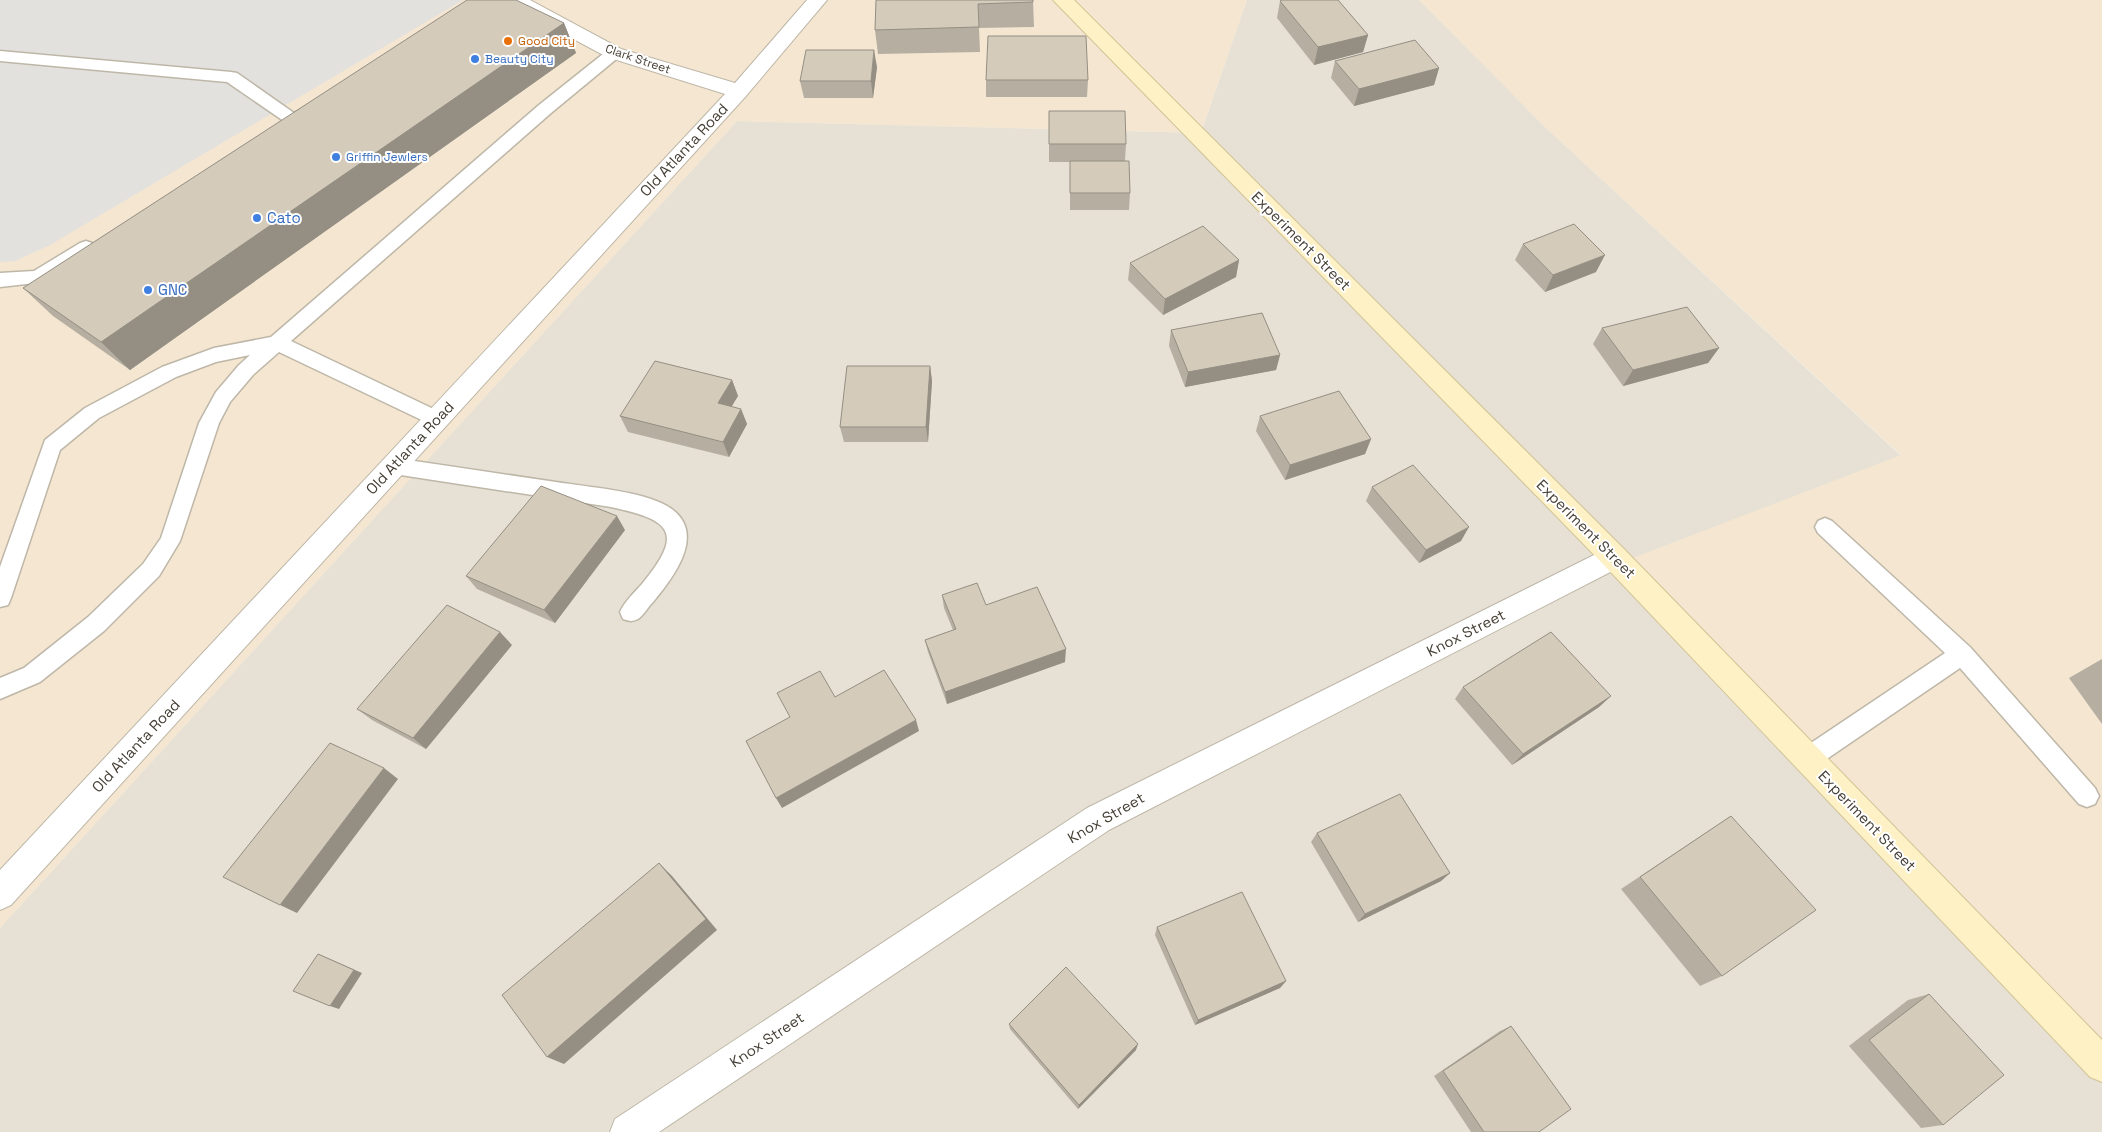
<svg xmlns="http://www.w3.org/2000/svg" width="2102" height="1132" font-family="'Space Grotesk',sans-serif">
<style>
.residential{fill:#e6e1d4}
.commercial{fill:#f4e6d1}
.parking{fill:#e3e1de}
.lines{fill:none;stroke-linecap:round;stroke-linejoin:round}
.lane-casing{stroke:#beb7a8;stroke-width:3}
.street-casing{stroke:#beb7a8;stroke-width:2}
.secondary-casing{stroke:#d2c396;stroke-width:2}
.lane{fill:#fff;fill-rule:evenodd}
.street{fill:#fff;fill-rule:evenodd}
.secondary{fill:#fdf1c5;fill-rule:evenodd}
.wall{fill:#b6afa1}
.shaded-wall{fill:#948e83}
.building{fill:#d4cbbb;stroke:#948e83}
.food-dot{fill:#e8710a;stroke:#fff;stroke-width:2}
.shop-dot{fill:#3f7fe0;stroke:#fff;stroke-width:2}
.labels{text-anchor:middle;stroke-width:4;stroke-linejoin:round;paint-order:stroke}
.far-food-label{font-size:12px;fill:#c56008;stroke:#fff;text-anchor:start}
.far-shop-label{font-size:12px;fill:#366cbe;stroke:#fff;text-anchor:start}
.far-street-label{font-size:12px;fill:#453f35;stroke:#fff}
.street-label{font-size:15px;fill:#453f35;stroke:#fff}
.shop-label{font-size:15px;fill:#366cbe;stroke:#fff;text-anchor:start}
</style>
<rect width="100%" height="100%" fill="#f3efe6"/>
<path class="residential" d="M1247,0H1419L1547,129L1901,456L1618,564L2102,1048V1132H0V928L737,121L1201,133Z"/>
<path class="commercial" d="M0,0H1247L1201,133L737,121L0,928Z
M1419,0H2102V1048L1617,564L1901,455L1547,129Z"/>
<path class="parking" d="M0,0H463L50,245L15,261L0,262Z"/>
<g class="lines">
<defs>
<path id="lane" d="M614,48L620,50L622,53L620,56L551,113L291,341L444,414L447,419L444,424L437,427L430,424L279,352L253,375L230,402L219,423L180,541L159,576L104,631L40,682L0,699V678L24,668L88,617L143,564L161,538L199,423L216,392L239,365L250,355L216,362L176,377L99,418L60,450L11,598L8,605L0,607V567L45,440L85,408L162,367L214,348L271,337L539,105L608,50Z
M0,51L231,72L237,73L294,113L312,104L318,105L320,109L318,113L294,125L288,124L227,82L0,61Z
M86,241L92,243L95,247L92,251L44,282L0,287V273L34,271L80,243Z
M394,458C448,466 502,474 556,482C586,487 649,491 673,510C706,536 672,579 653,602C648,607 643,616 638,619C632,622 629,621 623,619L620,612C625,601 634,593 642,584C685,532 671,520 611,507L394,474L387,472L384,466L387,460Z
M1825,518L1832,521L1970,647L2095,788L2099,796L2095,804L2087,807L2079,804L1960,668L1815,767L1807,770L1799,767L1795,759L1799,751L1945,653L1818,533L1815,527L1818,521Z"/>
<path id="street" d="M505,0H530L621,49L735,83L807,0H827L746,96L11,905L0,910V870L725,94L607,57L508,4Z
M1614,545L1624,549L1628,557L1624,565L1109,830L659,1132H610L615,1119L1087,808Z"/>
<path id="secondary" d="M1053,0H1074L1624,549L2102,1040V1082L2090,1077L1604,565Z"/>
</defs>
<use href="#lane" class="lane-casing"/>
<use href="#street" class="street-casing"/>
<use href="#secondary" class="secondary-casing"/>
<use href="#lane" class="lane"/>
<use href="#street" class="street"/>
<use href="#secondary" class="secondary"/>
</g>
<path class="wall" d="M876,0H1033L1034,27L979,28L980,52L878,54L875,30Z
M1216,0H1338L1368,35L1363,52L1314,65L1277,18L1280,1L1282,0Z
M564,23L576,53L130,370L53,316L23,288Z
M1335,61L1439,68L1434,85L1354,106L1331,78Z
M877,67L873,98H804L800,81Z
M986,80H1088L1087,97H986Z
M1049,111L1126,144L1125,161L1130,193L1129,210H1070V162H1049Z
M1523,244L1596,272L1545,292L1515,260Z
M1239,260L1236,277L1163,315L1128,280L1130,263Z
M1602,328L1719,348L1708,363L1623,386L1593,344Z
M1171,330L1280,355L1276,370L1185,387L1169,346Z
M930,366L932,381L928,442H844L840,427Z
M732,380L738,396L731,407L741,409L747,424L729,457L628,432L620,416Z
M1260,416L1371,439L1365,454L1285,480L1256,431Z
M1372,487L1461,541L1419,563L1366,501Z
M625,530L555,623L477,589L466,576Z
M942,595L986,605L1065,662L947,704L928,652L925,640L953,630L944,608Z
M512,645L426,749L372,720L357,709Z
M2102,659V724L2069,678Z
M1463,687L1611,696L1599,707L1512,765L1455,699Z
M1731,816L1722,976L1700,986L1621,889Z
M1317,833L1450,873L1441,881L1358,922L1311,842Z
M1157,927L1286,981L1280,988L1195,1025L1155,935Z
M1929,994L1943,1125L1921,1128L1849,1046L1908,1000Z
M1009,1024L1136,1050L1078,1109L1010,1029Z
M1511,1026L1539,1132H1471L1434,1076L1500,1031Z"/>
<path class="shaded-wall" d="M564,23L576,53L130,370L101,342Z
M1368,35L1363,52L1314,65L1318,47Z
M874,50L877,67L873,98L871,81Z
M1439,68L1434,85L1354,106L1359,89Z
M1605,255L1596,272L1545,292L1553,275Z
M1239,260L1236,277L1163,315L1165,299Z
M1719,348L1708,363L1623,386L1633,370Z
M1280,355L1276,370L1185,387L1188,372Z
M930,366L932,381L928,442L926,427Z
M732,380L738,396L724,419L718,403Z
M741,409L747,424L729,457L723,442Z
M1371,439L1365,454L1285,480L1290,465Z
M617,516L625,530L555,623L544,610Z
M1469,527L1461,541L1419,563L1426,550Z
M500,632L512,645L426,749L413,738Z
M1066,649L1065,662L947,704L945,692Z
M1611,696L1599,707L1512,765L1523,754Z
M916,720L919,731L782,808L776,798Z
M384,768L398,779L297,913L280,905Z
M659,863L672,876L717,930L564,1064L547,1057Z
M1450,873L1441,881L1358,922L1365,914Z
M318,954L362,973L339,1009L330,1006Z
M1286,981L1280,988L1195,1025L1198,1020Z
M1138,1044L1136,1050L1078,1109L1079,1105Z"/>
<path class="building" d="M467,0H516L564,23L101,342L23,288Z
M876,0H1033V2L978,4L979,27L875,30Z
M1282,0H1338L1368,35L1318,47L1280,1Z
M988,36H1086L1088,80H986Z
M1415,40L1439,68L1359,89L1335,61Z
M806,50H874L871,81H800Z
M1049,111H1125L1126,144H1049Z
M1070,161H1129L1130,193H1070Z
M1574,224L1605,255L1553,275L1523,244Z
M1203,226L1239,260L1165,299L1130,263Z
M1687,307L1719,348L1633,370L1602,328Z
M1262,313L1280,355L1188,372L1171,330Z
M655,361L732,380L718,403L741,409L723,442L620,416Z
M847,366H930L926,427H840Z
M1339,391L1371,439L1290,465L1260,416Z
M1413,465L1469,527L1426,550L1372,487Z
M541,486L617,516L544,610L466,576Z
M977,583L986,605L1037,587L1066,649L945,692L925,640L956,629L942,595Z
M447,605L500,632L413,738L357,709Z
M1551,632L1611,696L1523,754L1463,687Z
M884,670L916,720L776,798L746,741L790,717L777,693L820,671L835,697Z
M330,743L384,768L280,905L223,877Z
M1400,794L1450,873L1365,914L1317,833Z
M1731,816L1816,910L1722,976L1640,877Z
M659,863L706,919L547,1057L502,995Z
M1242,892L1286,981L1198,1020L1157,927Z
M318,954L354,970L330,1006L293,991Z
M1066,967L1138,1044L1079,1105L1009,1024Z
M1929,994L2004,1075L1943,1125L1869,1040Z
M1511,1026L1571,1109L1539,1132H1484L1443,1071Z"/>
<circle class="food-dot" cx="508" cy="41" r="5"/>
<g class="shop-dot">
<circle cx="475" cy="59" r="5"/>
<circle cx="336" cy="157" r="5"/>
<circle cx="257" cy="218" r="5"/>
<circle cx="148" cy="290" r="5"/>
</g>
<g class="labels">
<g class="far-food-label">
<text x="518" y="45">Good City</text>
</g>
<g class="far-shop-label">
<text x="485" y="63">Beauty City</text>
<text x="346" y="161">Griffin Jewlers</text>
</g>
<g class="far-street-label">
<text transform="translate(638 59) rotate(19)" y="4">Clark Street</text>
</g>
<g class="street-label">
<text transform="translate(684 150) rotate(-47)" y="5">Old Atlanta Road</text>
<text transform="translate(1301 241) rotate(45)" y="5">Experiment Street</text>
<text transform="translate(410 448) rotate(-47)" y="5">Old Atlanta Road</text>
<text transform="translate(1586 529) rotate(45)" y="5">Experiment Street</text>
<text transform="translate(1466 633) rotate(-27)" y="5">Knox Street</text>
<text transform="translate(136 746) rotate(-47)" y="5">Old Atlanta Road</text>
<text transform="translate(1106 818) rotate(-30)" y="5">Knox Street</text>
<text transform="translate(1867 821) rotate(46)" y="5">Experiment Street</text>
<text transform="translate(767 1040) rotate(-34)" y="5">Knox Street</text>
</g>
<g class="shop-label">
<text x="267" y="223">Cato</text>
<text x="158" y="295">GNC</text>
</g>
</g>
</svg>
